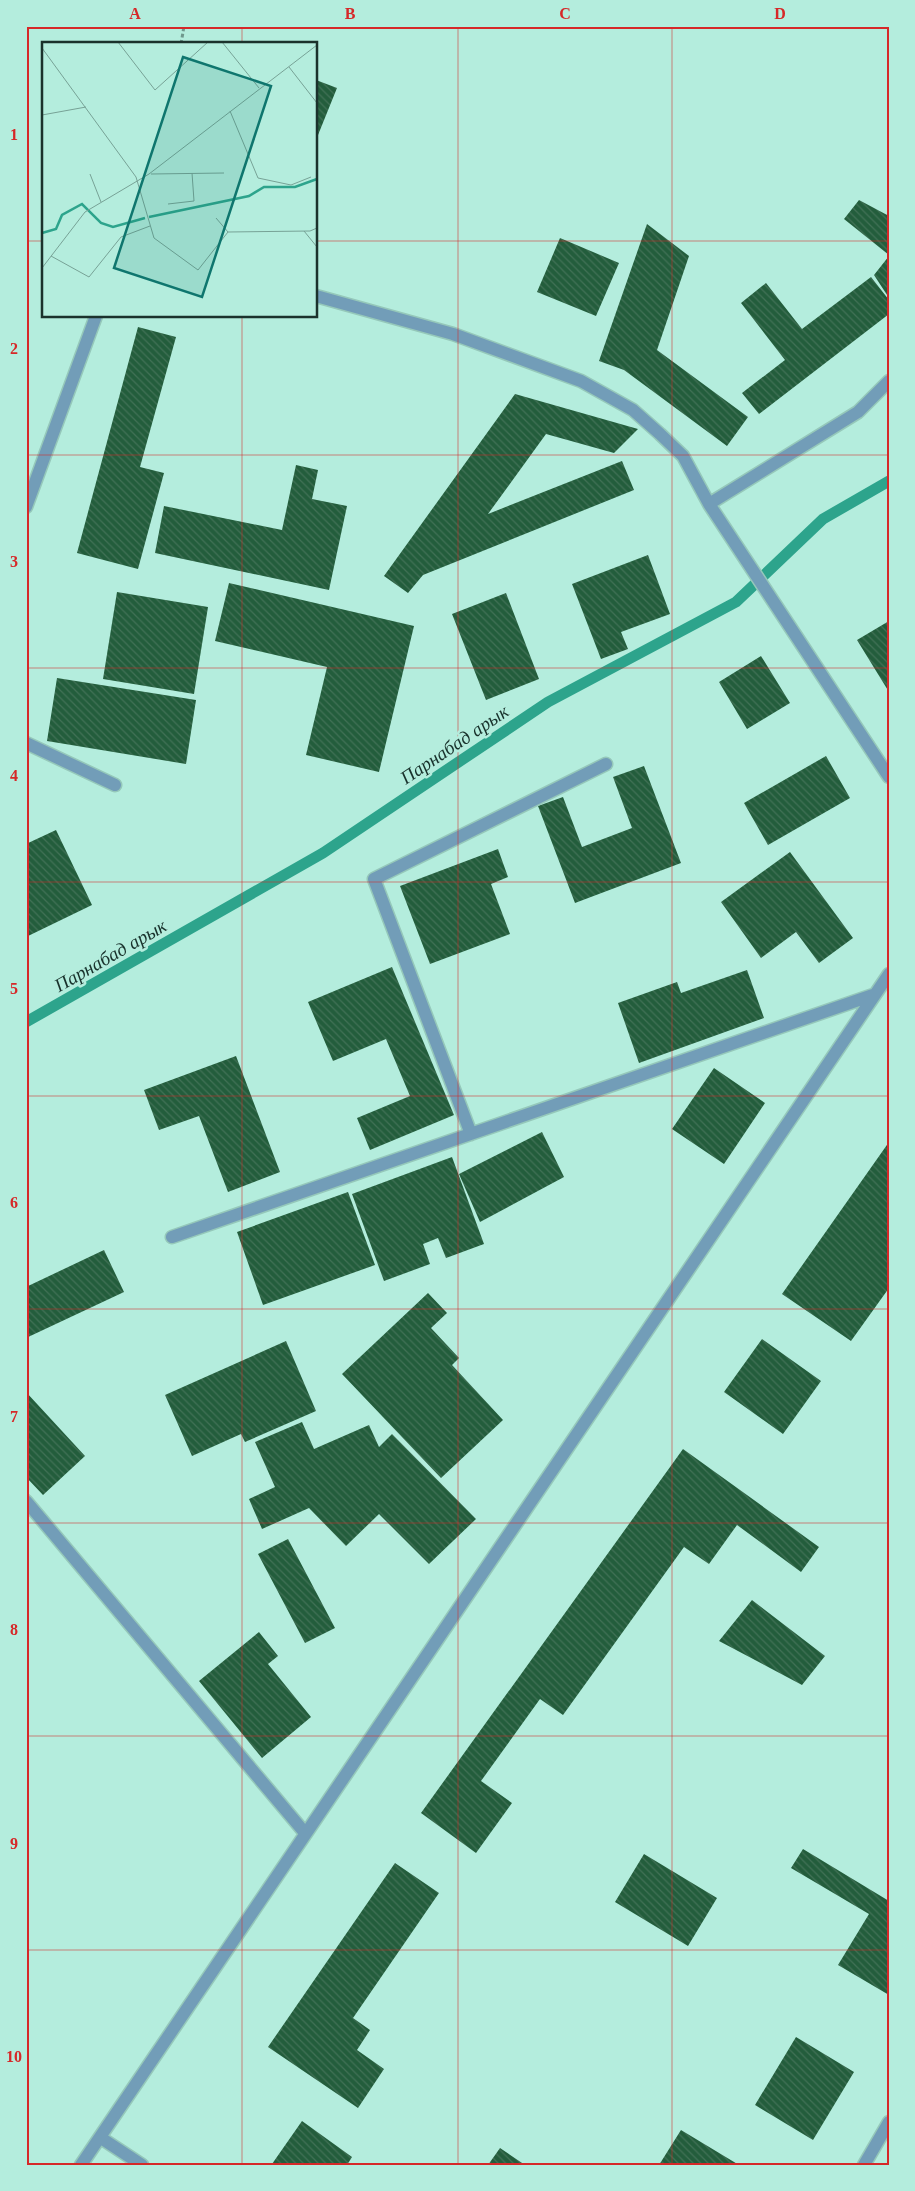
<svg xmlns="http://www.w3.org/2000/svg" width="915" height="2191" font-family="'Times New Roman',serif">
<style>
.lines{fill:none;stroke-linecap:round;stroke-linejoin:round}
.stream{stroke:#2da48c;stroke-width:11}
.building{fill:url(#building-back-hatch)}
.minor-casing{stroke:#95c8ba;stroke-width:15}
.path{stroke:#6f988d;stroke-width:3;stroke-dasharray:4 2.5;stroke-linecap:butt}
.minor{stroke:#729db8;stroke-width:12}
.grid{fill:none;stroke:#d62828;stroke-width:1;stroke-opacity:0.55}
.labels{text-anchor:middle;stroke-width:5;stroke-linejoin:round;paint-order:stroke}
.water-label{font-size:19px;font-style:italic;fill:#18312b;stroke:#b4eddd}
.inset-river{fill:none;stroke:#2da48c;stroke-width:2.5}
.inset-road{fill:none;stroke:#77a296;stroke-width:1}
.view{fill:#0f766e;fill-opacity:0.15;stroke:#0f766e;stroke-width:2.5}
.inset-edge{fill:none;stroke:#1b322c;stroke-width:2.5}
.neatline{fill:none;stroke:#d62828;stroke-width:2}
.grid-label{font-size:16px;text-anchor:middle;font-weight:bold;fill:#d62828}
</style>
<defs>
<pattern id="building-back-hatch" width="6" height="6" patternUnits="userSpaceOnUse" patternTransform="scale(1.25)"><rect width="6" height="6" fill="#235d3c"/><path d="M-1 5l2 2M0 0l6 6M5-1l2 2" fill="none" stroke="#417156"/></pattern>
</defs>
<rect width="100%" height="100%" fill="#b4eddd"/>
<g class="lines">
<path class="stream" d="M26,1022L323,853L548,702L736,602L823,519L889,481"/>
</g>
<path class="building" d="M316,80L337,88L316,140Z
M859,200L889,216V255L844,219Z
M647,224L689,256L657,350L748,417L727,446L624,370L599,361Z
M560,238L619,263L596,316L537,292Z
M889,256V298L874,275Z
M871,277L889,300V314L759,414L742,393L785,360L741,303L766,283L802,329Z
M138,327L176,337L140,467L164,473L138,569L77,553Z
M515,394L638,429L614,453L546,434L488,514L622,461L634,490L423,575L408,593L384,576Z
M296,465L318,470L312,499L347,506L329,590L155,553L164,506L282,530Z
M648,555L670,614L621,632L628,649L601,659L572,584Z
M229,583L414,626L379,772L306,755L327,667L215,641Z
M117,592L208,607L194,694L103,679Z
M506,593L539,679L486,700L452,614Z
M889,621V692L857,640Z
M761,656L790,703L747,729L719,682Z
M57,678L196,700L186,764L47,741Z
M826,756L850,798L768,845L744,803Z
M644,766L681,863L575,903L538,806L563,797L582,847L632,828L613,777Z
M56,830L92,905L26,937V844Z
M498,849L508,877L491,884L510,934L430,964L400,886Z
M790,852L853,938L819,963L796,932L761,958L721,902Z
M392,967L454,1115L370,1150L357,1118L410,1096L386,1039L333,1061L308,1002Z
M747,970L764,1018L639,1063L618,1003L677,982L681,993Z
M236,1056L280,1172L228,1192L199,1116L159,1130L144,1090Z
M714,1068L765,1103L724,1164L672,1129Z
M542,1132L564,1177L480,1222L459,1174Z
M889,1142V1288L851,1341L782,1294Z
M452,1157L484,1244L446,1258L438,1238L423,1244L430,1264L384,1281L352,1194Z
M348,1192L375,1265L263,1305L237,1232Z
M104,1250L124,1292L26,1338V1287Z
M428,1293L447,1313L431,1328L459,1358L452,1365L503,1420L441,1478L342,1374Z
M762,1339L821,1381L783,1434L724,1392Z
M286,1341L316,1411L245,1442L241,1434L192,1456L165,1395Z
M26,1392L85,1456L43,1495L26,1477Z
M302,1422L314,1449L369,1425L379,1447L392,1434L476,1519L429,1564L379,1514L346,1546L309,1508L262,1529L249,1499L275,1487L255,1442Z
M683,1449L819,1547L801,1572L737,1525L709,1564L684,1547L563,1715L540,1699L481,1781L512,1803L476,1853L421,1813Z
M288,1539L335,1628L305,1643L258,1554Z
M752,1600L825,1656L802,1685L719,1641Z
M259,1632L278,1656L268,1664L311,1717L262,1758L199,1681Z
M803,1849L889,1901V1995L838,1965L869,1914L791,1868Z
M644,1854L717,1898L688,1946L615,1902Z
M395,1863L439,1893L353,2018L370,2030L357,2050L384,2069L358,2108L268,2047Z
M796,2037L854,2072L813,2140L755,2105Z
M302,2121L352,2157L347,2165L272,2164Z
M681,2130L739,2165H659Z
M500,2148L525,2165H488Z"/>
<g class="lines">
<defs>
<path id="minor" d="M316,296L453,334L581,381L633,410L660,434L683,456L709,504L889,777
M709,504L858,412L889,381
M26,507L96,316
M26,743L115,785
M471,1134L374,879L606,764
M172,1237L873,995
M26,1501L305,1833
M101,2138L142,2165
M81,2165L889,974
M864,2165L889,2122"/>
</defs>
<use href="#minor" class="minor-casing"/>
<path class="path" d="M181,44L184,26"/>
<use href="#minor" class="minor"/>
</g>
<path class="grid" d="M242,26V44M458,26V2165M672,26V2165M26,241H44M316,241H889M242,316V2165M26,455H889M26,668H889M26,882H889M26,1096H889M26,1309H889M26,1523H889M26,1736H889M26,1950H889"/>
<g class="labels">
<g class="water-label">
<text transform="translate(454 744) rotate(-34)" y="7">Парнабад арык</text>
<text transform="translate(110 955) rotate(-30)" y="7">Парнабад арык</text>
</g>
</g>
<g transform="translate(42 42)">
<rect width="275" height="275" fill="#b4eddd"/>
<path class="inset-river" d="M107,175L207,154L222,145H253L275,137M0,191L14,187L20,173L40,162L59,181L71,185L103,176"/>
<path class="inset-road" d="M76,0L113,48L166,0M180,0L217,46M0,6L94,135L112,196L156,228L186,190L268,189L275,186M247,25L275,61M188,69L216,136L249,143L269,135M0,73L44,65M48,132L59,160M109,132L182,131M126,162L152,159L150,131M174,176L186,190M262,189L275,205M9,214L47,235L79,195L108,184M0,226L43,170L107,132L275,3"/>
<path class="view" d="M141,15L229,44L160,255L72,226Z"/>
<rect width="275" height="275" class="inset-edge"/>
</g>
<rect width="915" height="2191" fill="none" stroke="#b4eddd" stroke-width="55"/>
<rect x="28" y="28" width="860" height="2136" class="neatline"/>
<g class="grid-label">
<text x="135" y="19">A</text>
<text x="350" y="19">B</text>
<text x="565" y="19">C</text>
<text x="780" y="19">D</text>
<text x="14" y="140">1</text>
<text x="14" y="354">2</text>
<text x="14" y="567">3</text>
<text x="14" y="781">4</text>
<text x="14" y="994">5</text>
<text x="14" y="1208">6</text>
<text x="14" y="1422">7</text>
<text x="14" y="1635">8</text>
<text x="14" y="1849">9</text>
<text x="14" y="2062">10</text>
</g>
</svg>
